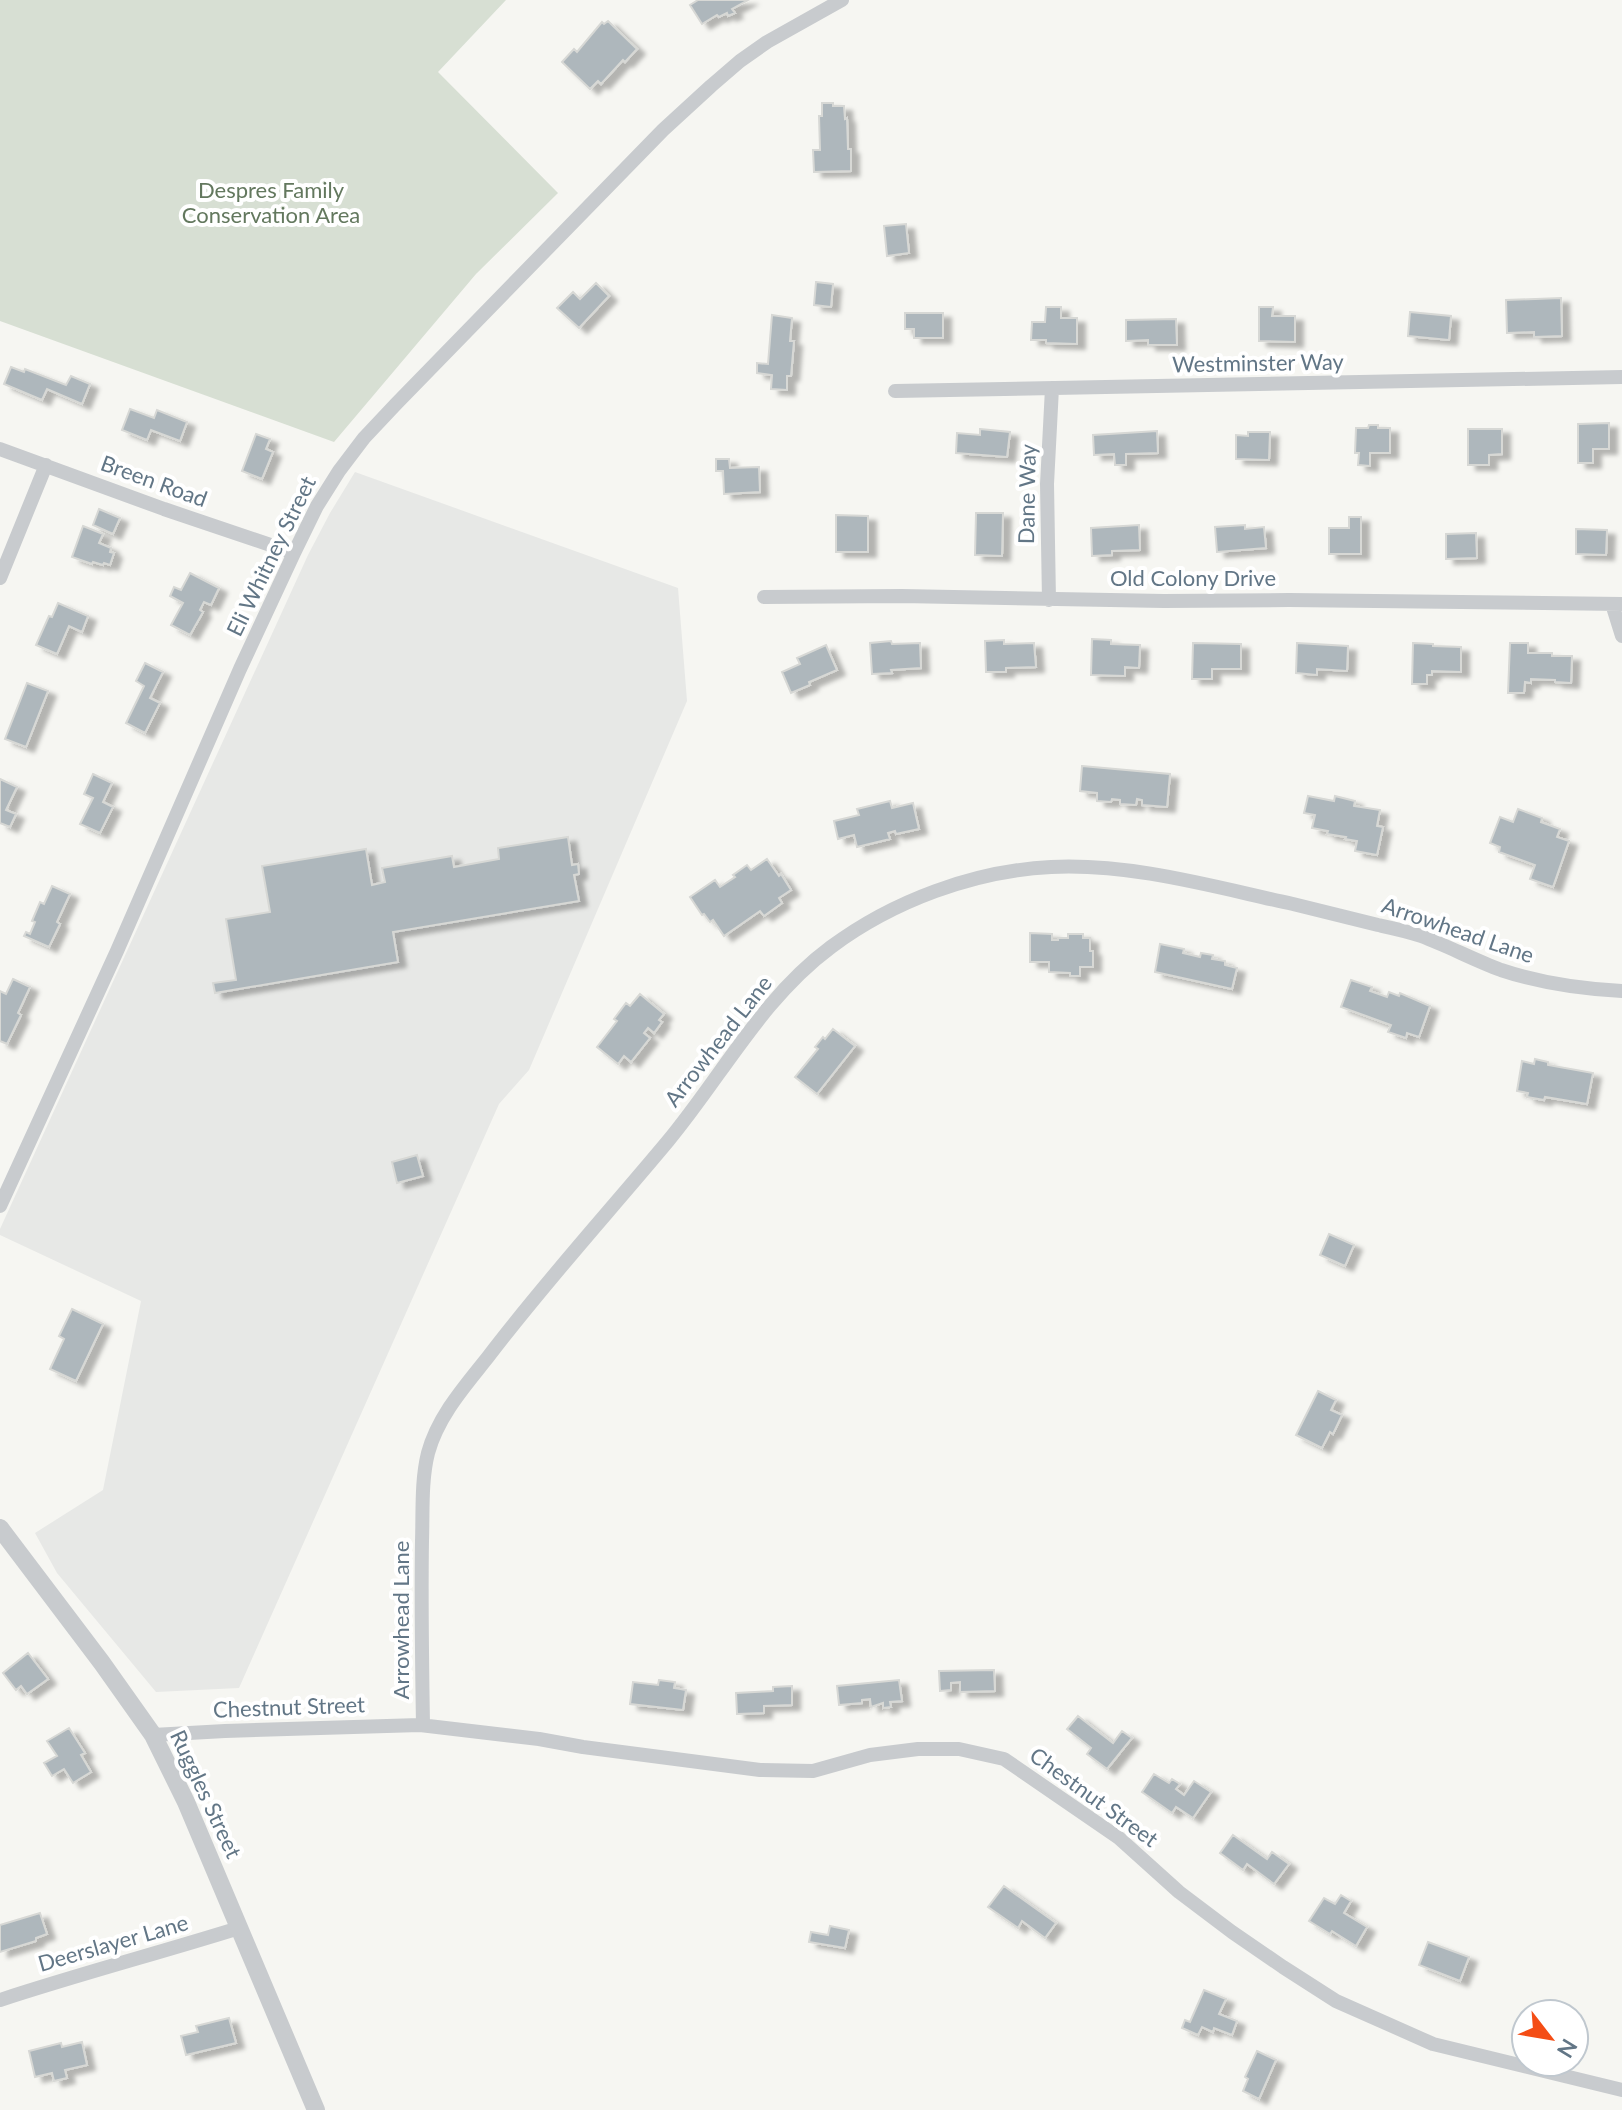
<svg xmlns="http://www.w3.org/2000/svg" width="1622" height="2110" font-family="Lato,sans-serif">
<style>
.built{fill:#e7e8e6}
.green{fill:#d7dfd3}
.building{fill:#aeb7bc;stroke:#d7d8d5;stroke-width:2;filter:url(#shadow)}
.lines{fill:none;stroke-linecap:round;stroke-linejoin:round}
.minor{stroke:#c8cbce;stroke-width:14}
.tertiary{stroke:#c8cbce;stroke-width:18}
.labels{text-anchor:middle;stroke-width:8;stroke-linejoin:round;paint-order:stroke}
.park-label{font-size:22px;fill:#63785e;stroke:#fff}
.street-label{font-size:22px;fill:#627686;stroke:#fff}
</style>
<defs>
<filter id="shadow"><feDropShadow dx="8" dy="5" stdDeviation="2" flood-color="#0004"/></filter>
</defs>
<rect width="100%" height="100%" fill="#f6f6f2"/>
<path class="built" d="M355,472L678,588L687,701L529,1070L499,1104L239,1688L156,1692L57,1573L35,1533L103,1490L141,1301L0,1235V1229L308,555L330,513Z"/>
<path class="green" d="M0,0H506L438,72L558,193L476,274L334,442L0,321Z"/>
<path class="building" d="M698,0H748L732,9L735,13L728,16L727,13L719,17L717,15L702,24L690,5Z
M608,21L637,49L625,62L623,60L601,84L598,81L590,89L562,62L574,49L577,52L602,22L604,24Z
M822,103H833V106H844L845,119L847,118L848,149H851V171L814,172L813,150H820L819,116H822Z
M906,224L909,253L887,256L884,226Z
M816,282L833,284L831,307L814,305Z
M596,283L609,296L579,328L557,308L573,292L580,299Z
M1561,298L1562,336L1534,337V332L1507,333L1506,300Z
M1046,307H1061V318H1077V344L1046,343V340H1031L1032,322H1045Z
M1259,307H1273L1272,316H1295V342L1259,341Z
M1410,312L1451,316L1449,340L1408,336Z
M905,313H943V338H914V329H905Z
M772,315L792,318L790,341H794L791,376H787V390L771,389L772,375L757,373V363L768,364Z
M1176,319L1177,345H1148V340L1126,341V320Z
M11,367L24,372L25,369L66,385L71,376L90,384L82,404L47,389L42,400L4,384Z
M130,409L154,418L157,410L187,422L180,441L151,430L147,440L122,430Z
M1609,423V449H1593V463H1578V424Z
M1369,425H1378V428H1390V453H1370V466L1358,465L1359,453H1355L1356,428H1368Z
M980,429L1010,432L1007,457L956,453L957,433L980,435Z
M1468,429H1502V454L1489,455V465H1468Z
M1157,431L1158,453L1126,454V465H1115L1114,454L1094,455L1093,435Z
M1248,432H1270L1269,460L1236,459V435L1248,436Z
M256,434L270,439L266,449L273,452L262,479L242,471Z
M716,459H729L730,468L759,467L760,492L724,494L723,471H716Z
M99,509L120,518L113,534L93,525Z
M976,513H1003L1002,556L975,555Z
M836,515L868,516V552H836Z
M1349,517H1361V554H1329V528H1349Z
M1139,525L1140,550L1112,551V555L1092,556L1091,528Z
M1245,525V529L1264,527L1266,548L1217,552L1215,527Z
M83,526L103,534L99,543L111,548L110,552L114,553L110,565L104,563L103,565L93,562L92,564L72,557Z
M1576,529L1607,530L1606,555L1576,554Z
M1476,533L1477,558L1446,559V534Z
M190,573L219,588L211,605L204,602L200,610L203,612L190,635L171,625L183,603L170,596L174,587L181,590Z
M58,603L88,616L82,632L69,626L57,654L36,645L49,616L52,617Z
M1092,639L1111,640V644L1140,645L1139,668L1125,667V676L1091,675Z
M1004,640V644L1034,643L1036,667L1006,668V672H986L985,641Z
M891,641L892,644L920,643L921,668L891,670L892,673L872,674L870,643Z
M1193,643L1241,644V669H1212V679H1192Z
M1297,643L1348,646L1347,671L1317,669V675L1296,673Z
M1413,643L1433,644V646L1461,647V672L1432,671V675H1427V684H1412Z
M1510,643H1528V653H1552V656H1572L1571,683L1555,682V680L1531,679V683L1525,682L1524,693H1508Z
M826,645L837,670L809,682L810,685L791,693L782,672L800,664L797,658Z
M145,663L163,672L150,698L160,703L145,733L126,723L144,686L136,681Z
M27,683L48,691L26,747L5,739Z
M1082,766L1170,774L1167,807L1142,805V800L1137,799L1136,805L1120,804V800L1112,799L1111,802L1097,801V793L1080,791Z
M93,774L112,783L103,802L113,807L100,833L80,824L93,798L84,794Z
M0,779L17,787L6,810L16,814L10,827L0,823Z
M1308,796L1334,801L1335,796L1355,801L1354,806L1380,810L1377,826L1383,827L1377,855L1355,851L1357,841L1345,839L1346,837L1327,834L1328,831L1312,828L1315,815L1304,813Z
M890,801L892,808L913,803L919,829L896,834L895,831L888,833L890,839L857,847L854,835L838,839L834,821L859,815L857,809Z
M1518,809L1542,818L1541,822L1560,829L1557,837L1569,841L1553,887L1530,879L1535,865L1499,852L1500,847L1490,843L1500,817L1513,822Z
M568,837L572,865L578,864L579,874L574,875L579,901L393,932L398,962L215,993L213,983L236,980L226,919L270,912L262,866L366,849L372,885L385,882L382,868L452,856L454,867L499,859L498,848Z
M767,859L779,876L781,874L791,890L779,898L782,903L764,916L760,911L724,936L713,920L710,922L704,914L702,915L690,897L715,880L720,887L735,877L733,875L747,865L751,870Z
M52,886L70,894L57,922L60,924L49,947L24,936L26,932L30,934L35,922L32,921L40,902L44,904Z
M1030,933L1052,934V940H1058V938H1068V934H1083V938H1090V951H1093V967H1080V976H1070V973L1049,972V962H1030Z
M1160,944L1184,949L1183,953L1200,957L1201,953L1213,955L1212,959L1225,961V965L1237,968L1232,989L1155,972Z
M13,979L30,987L18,1013L21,1015L7,1044L0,1041V991L6,994Z
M1351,980L1372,987L1370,991L1387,997L1389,992L1399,996L1400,993L1430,1006L1419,1037L1407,1033L1406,1038L1388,1032L1391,1025L1341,1007Z
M640,994L664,1014L659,1020L662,1022L654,1033L648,1028L644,1033L650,1038L631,1062L624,1056L618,1064L597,1047L617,1021L614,1019L626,1003L630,1006Z
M833,1029L855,1046L817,1094L795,1077L818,1049L815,1047L823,1037L825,1039Z
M1535,1059L1548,1062V1065L1593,1073L1587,1104L1545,1097L1544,1100L1527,1097L1528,1093L1517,1091L1522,1061L1534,1064Z
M417,1155L423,1176L397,1183L392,1162Z
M1329,1234L1354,1245L1345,1266L1320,1255Z
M72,1309L103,1324L76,1381L50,1369L64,1339L59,1336Z
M1318,1391L1336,1400L1331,1410L1342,1415L1333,1434L1330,1432L1322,1448L1296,1435Z
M28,1653L48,1679L27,1694L21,1686L16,1690L3,1673Z
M994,1670L995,1691L960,1692V1682L951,1683V1690L940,1691L939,1671Z
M659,1680L675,1682L674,1688L686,1690L683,1710L630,1704L633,1682L658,1685Z
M899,1680L902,1701L890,1702L891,1707L883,1708V1703L871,1707L870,1699L862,1700V1703L839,1705L837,1686Z
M792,1686V1705L764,1706V1713L737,1714L736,1693L773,1691V1687Z
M1078,1716L1113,1743L1122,1731L1132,1738L1107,1769L1087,1754L1091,1748L1067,1729Z
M69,1728L85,1753L81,1755L91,1772L73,1783L64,1769L52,1776L44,1763L57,1756L47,1741Z
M1154,1774L1169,1783L1172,1779L1180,1784L1176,1789L1184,1795L1194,1781L1211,1792L1193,1818L1176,1807L1172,1813L1142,1792Z
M1233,1835L1267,1859L1272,1852L1289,1864L1274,1884L1247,1864L1243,1870L1220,1853Z
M1004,1886L1056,1923L1045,1938L1022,1921L1018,1928L988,1907Z
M1341,1895L1351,1901L1344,1913L1367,1927L1356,1946L1332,1931L1330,1934L1309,1921L1324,1898L1335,1904Z
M40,1913L47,1934L36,1938V1941L0,1952V1925Z
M830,1926L849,1930L845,1948L809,1942L811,1932L828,1935Z
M1428,1942L1469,1957L1460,1981L1419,1965Z
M1204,1990L1226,1999L1219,2014L1237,2021L1232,2035L1214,2028L1213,2032L1202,2027L1198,2035L1182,2028L1185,2020L1190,2022Z
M229,2018L236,2043L186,2055L181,2036L198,2032L196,2026Z
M82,2042L87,2065L65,2070L67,2078L54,2081L52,2073L35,2077L29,2051L61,2043L62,2047Z
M1257,2051L1276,2060L1259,2099L1243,2091L1248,2079L1245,2077Z"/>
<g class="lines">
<path class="minor" d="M895,391L1622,377
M0,449L164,509L294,553
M0,578L46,465
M764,597L902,596L1164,601L1289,600L1622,604
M1049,600L1047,484L1052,388
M1612,604L1622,636
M0,1206L117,951L240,669L294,553L317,506L339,471L364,438L396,404L663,130L711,86L740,61L767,42L842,0
M423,1725C422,1664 421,1602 422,1541C423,1512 421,1481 428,1453C438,1416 465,1386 488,1357C545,1282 608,1213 668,1141C722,1076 762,998 831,947C893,901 973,871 1051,867C1132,863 1214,887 1293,904C1321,911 1350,918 1378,925C1392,928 1407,931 1421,936C1448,946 1474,960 1501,970C1540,983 1581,989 1622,991
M153,1735L225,1731L420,1725L539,1739L583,1747L760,1770L813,1771L870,1755L918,1749H959L1004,1759L1119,1838L1179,1892L1232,1932L1283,1967L1336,2001L1433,2044L1622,2090
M0,2000C79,1974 159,1953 239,1928"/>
<path class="tertiary" d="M0,1528L102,1663L153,1735L186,1802L316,2110"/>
</g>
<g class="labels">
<g class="park-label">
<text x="271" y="198">Despres Family<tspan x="271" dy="25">Conservation Area</tspan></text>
</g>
<g class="street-label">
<text transform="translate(1258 363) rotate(-1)" y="8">Westminster Way</text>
<text transform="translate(154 481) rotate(20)" y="8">Breen Road</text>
<text transform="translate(1027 494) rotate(-89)" y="8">Dane Way</text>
<text transform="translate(271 556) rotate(-64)" y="8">Eli Whitney Street</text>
<text x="1193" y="586">Old Colony Drive</text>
<text transform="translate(1458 930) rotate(19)" y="8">Arrowhead Lane</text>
<text transform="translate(718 1041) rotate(-52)" y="8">Arrowhead Lane</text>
<text transform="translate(401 1620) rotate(-90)" y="8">Arrowhead Lane</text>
<text transform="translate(289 1707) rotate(-2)" y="8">Chestnut Street</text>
<text transform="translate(206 1794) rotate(65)" y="8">Ruggles Street</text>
<text transform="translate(1094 1797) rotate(36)" y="8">Chestnut Street</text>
<text transform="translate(113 1943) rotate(-16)" y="8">Deerslayer Lane</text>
</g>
</g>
<g transform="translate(1550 2038) rotate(121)"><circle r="38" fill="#ffffff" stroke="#c0c8cf" stroke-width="2"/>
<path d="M0-6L14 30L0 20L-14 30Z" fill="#f44d15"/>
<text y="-12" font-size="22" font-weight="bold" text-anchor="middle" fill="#627686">N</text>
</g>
</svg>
